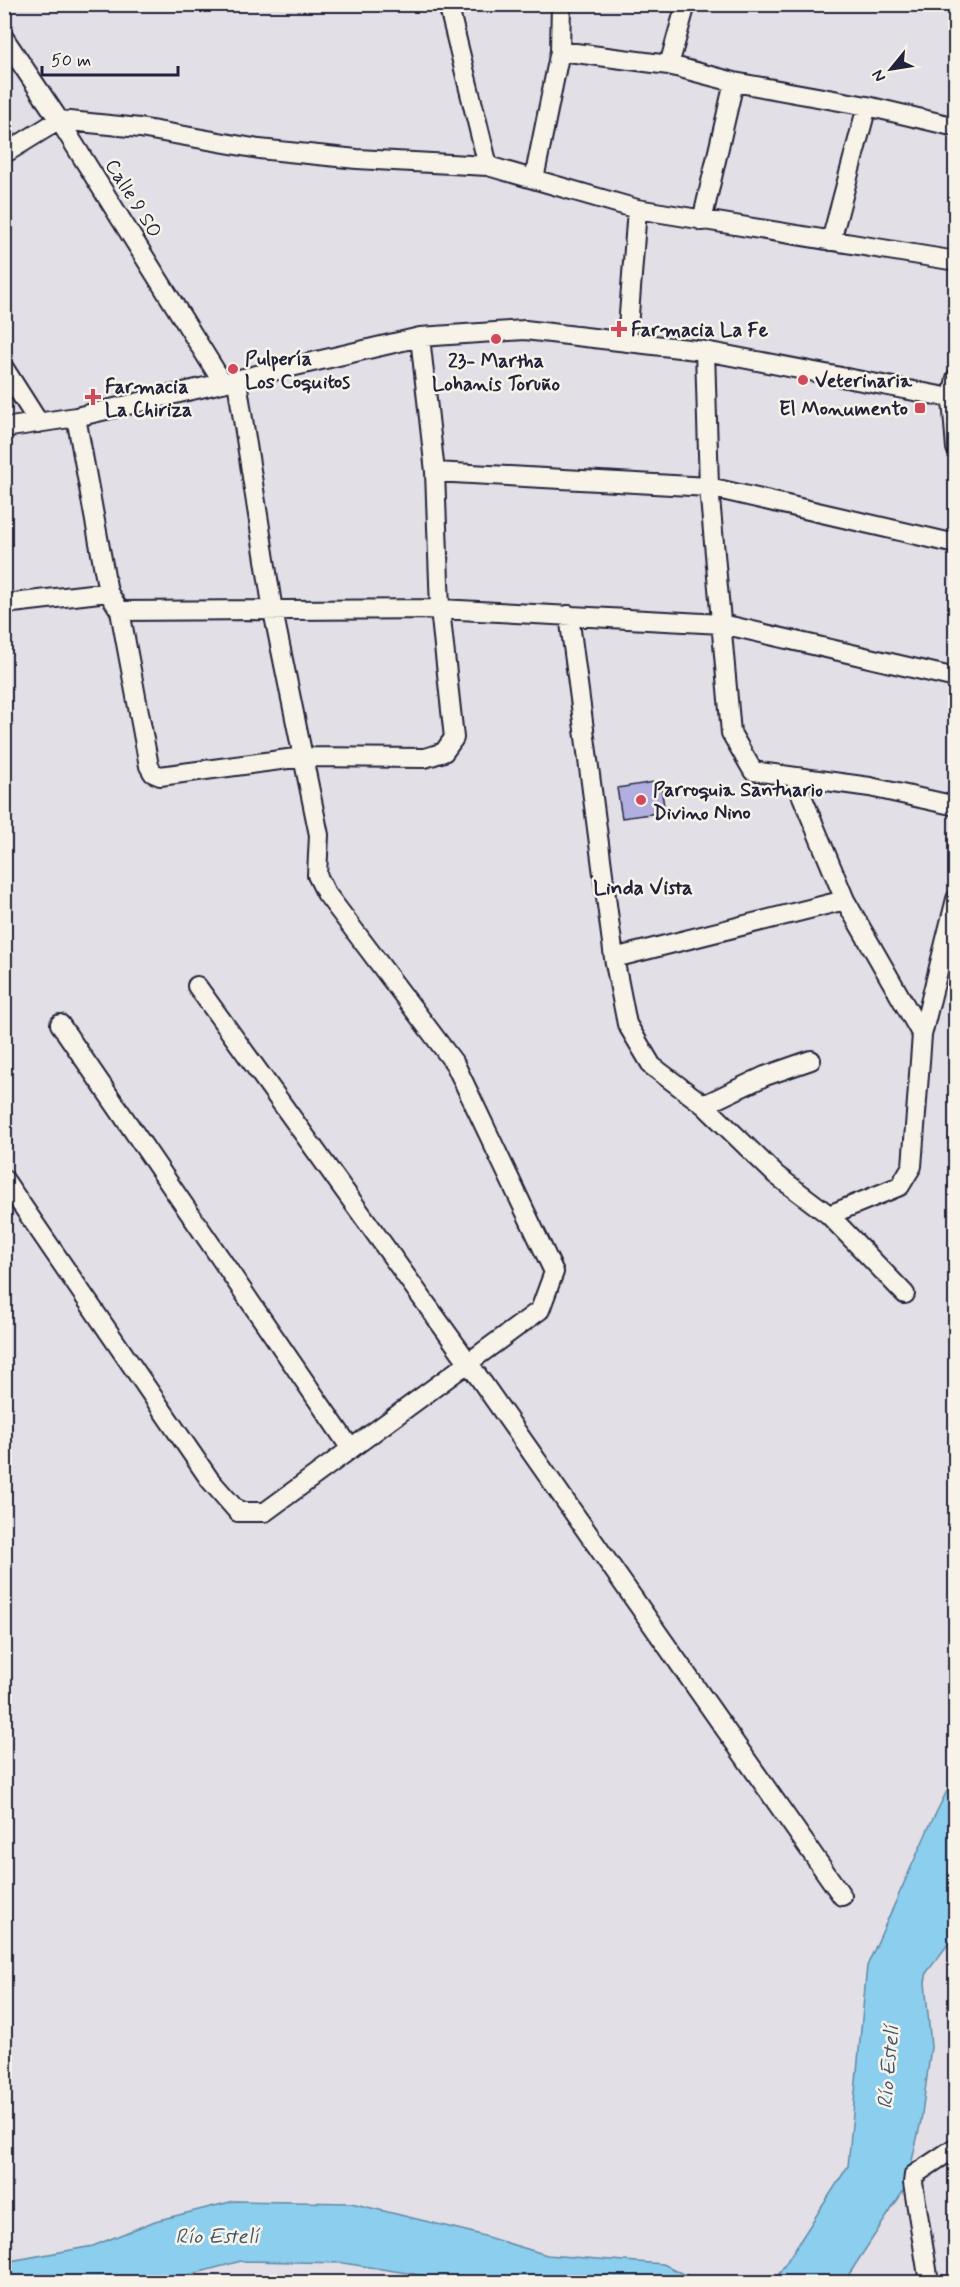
<svg xmlns="http://www.w3.org/2000/svg" width="960" height="2287" font-family="Mynerve,sans-serif">
<style>
.water{fill:#8cceed;stroke:#6289a6;stroke-width:1.5}
.building{fill:#b1afe0;stroke:#22223b;stroke-width:1.5}
.lines{fill:none;stroke-linecap:round;stroke-linejoin:round}
.minor-casing{stroke:#22223b;stroke-width:22}
.minor{stroke:#f7f3e8;stroke-width:18}
.poi-dot{fill:#d1495b;stroke:#f7f3e8;stroke-width:2}
.labels{text-anchor:middle;stroke-width:5;stroke-linejoin:round;paint-order:stroke}
.street-label{font-size:20px;fill:#22223b;stroke:#f7f3e8}
.poi-label{font-size:20px;font-weight:bold;fill:#22223b;stroke:#f7f3e8;text-anchor:start}
.neighbourhood-label{font-size:21px;font-weight:bold;fill:#22223b;stroke:#f7f3e8}
.water-label{font-size:21px;font-style:italic;fill:#425670;stroke:#f7f3e8}
</style>
<rect width="100%" height="100%" fill="#e2dfe6"/>
<filter id="ink" filterUnits="userSpaceOnUse"><feTurbulence type="fractalNoise" baseFrequency=".0167" numOctaves="2"/><feDisplacementMap in="SourceGraphic" scale="12" xChannelSelector="R" yChannelSelector="G"/><feConvolveMatrix kernelMatrix="1 2 1 2 8 2 1 2 1" color-interpolation-filters="sRGB"/></filter>
<g filter="url(#ink)">
<path class="water" d="M955,1775V1935L927,1972L925,1982L931,2047L921,2121L906,2187L844,2282H771L777,2277L848,2166L867,1966L929,1827Z
M234,2201L351,2203L474,2233L547,2255L663,2264L701,2282H465L343,2263L241,2261L163,2282H5V2262L93,2246L155,2221Z"/>
<path class="building" d="M660,781L665,812L622,818L617,788Z"/>
<g class="lines">
<defs>
<path id="minor" d="M448,4L488,166
M4,38L59,120L223,383
M560,51L669,65L734,82L867,106L956,127
M669,65L686,4
M4,154L59,120L140,128L259,149L357,159L488,166L637,209L956,261
M534,179L560,51L561,4
M702,221L734,82
M831,241L867,106
M627,341L637,209
M705,351L709,487L731,733L753,771L870,787L956,806
M4,368L39,423
M956,378L952,399L956,448
M76,417L108,592L120,611L149,766L153,773L160,776L303,757L425,758L444,752L454,738L440,609L435,472L420,337
M4,428L76,417L420,337L525,330L705,351L956,399
M435,472L709,487L956,544
M4,604L108,592
M120,611L440,609L722,624L956,678
M569,615L614,958L627,1024L652,1066L704,1105L776,1175L829,1215L905,1294
M794,777L845,900L922,1035
M614,958L845,900
M197,986L468,1362L842,1896
M60,1024L351,1449
M704,1105L765,1076L811,1060
M4,1179L210,1480L238,1512H265L540,1310L554,1272L455,1064L326,893L317,875L319,835L273,611L237,381
M829,1215L900,1186L912,1166L922,1035L956,899
M929,2282L913,2183L914,2175L956,2147"/>
</defs>
<use href="#minor" class="minor-casing"/>
<use href="#minor" class="minor"/>
</g>
</g>
<g class="poi-dot">
<path d="M616 320h6v6h6v6h-6v6h-6v-6h-6v-6h6z"/>
<circle cx="496" cy="339" r="6"/>
<circle cx="233" cy="369" r="6"/>
<circle cx="803" cy="380" r="6"/>
<path d="M90 388h6v6h6v6h-6v6h-6v-6h-6v-6h6z"/>
<rect x="914" y="402" width="12" height="12" rx="3"/>
<circle cx="641" cy="800" r="6"/>
</g>
<g class="labels">
<g class="street-label">
<text transform="translate(134 198) rotate(58)" y="7">Calle 9 SO</text>
</g>
<g class="poi-label">
<text x="631" y="336">Farmacia La Fe</text>
<text x="245" y="365">Pulpería<tspan x="245" dy="23">Los Coquitos</tspan></text>
<text x="496" y="367" text-anchor="middle">23- Martha<tspan x="496" dy="23">Lohanis Toruño</tspan></text>
<text x="815" y="387">Veterinaria</text>
<text x="105" y="393">Farmacia<tspan x="105" dy="23">La Chiriza</tspan></text>
<text x="908" y="415" text-anchor="end">El Monumento</text>
<text x="653" y="796">Parroquia Santuario<tspan x="653" dy="23">Divino Nino</tspan></text>
</g>
<g class="neighbourhood-label">
<text x="643" y="894">Linda Vista</text>
</g>
<g class="water-label">
<text transform="translate(888 2067) rotate(-85)" y="7">Río Estelí</text>
<text x="217" y="2243">Río Estelí</text>
</g>
</g>
<rect width="960" height="2287" fill="none" stroke="#f7f3e8" stroke-width="24"/>
<rect x="12" y="12" width="936" height="2263" fill="none" stroke="#22223b" stroke-width="2" filter="url(#ink)"/>
<g transform="translate(891 69) rotate(240)" stroke="#f7f3e8" stroke-width="4.5" paint-order="stroke">
<path d="M0-4.5L10 22L0 15L-10 22Z" fill="#22223b"/>
<text y="-9" font-size="16" font-weight="bold" text-anchor="middle" fill="#22223b">N</text>
</g>
<path d="M42 66v9h136v-9" fill="none" stroke="#22223b" stroke-width="3"/>
<text x="51" y="66" font-size="18" fill="#22223b" stroke="#f7f3e8" stroke-width="4.5" paint-order="stroke">50 m</text>
</svg>
